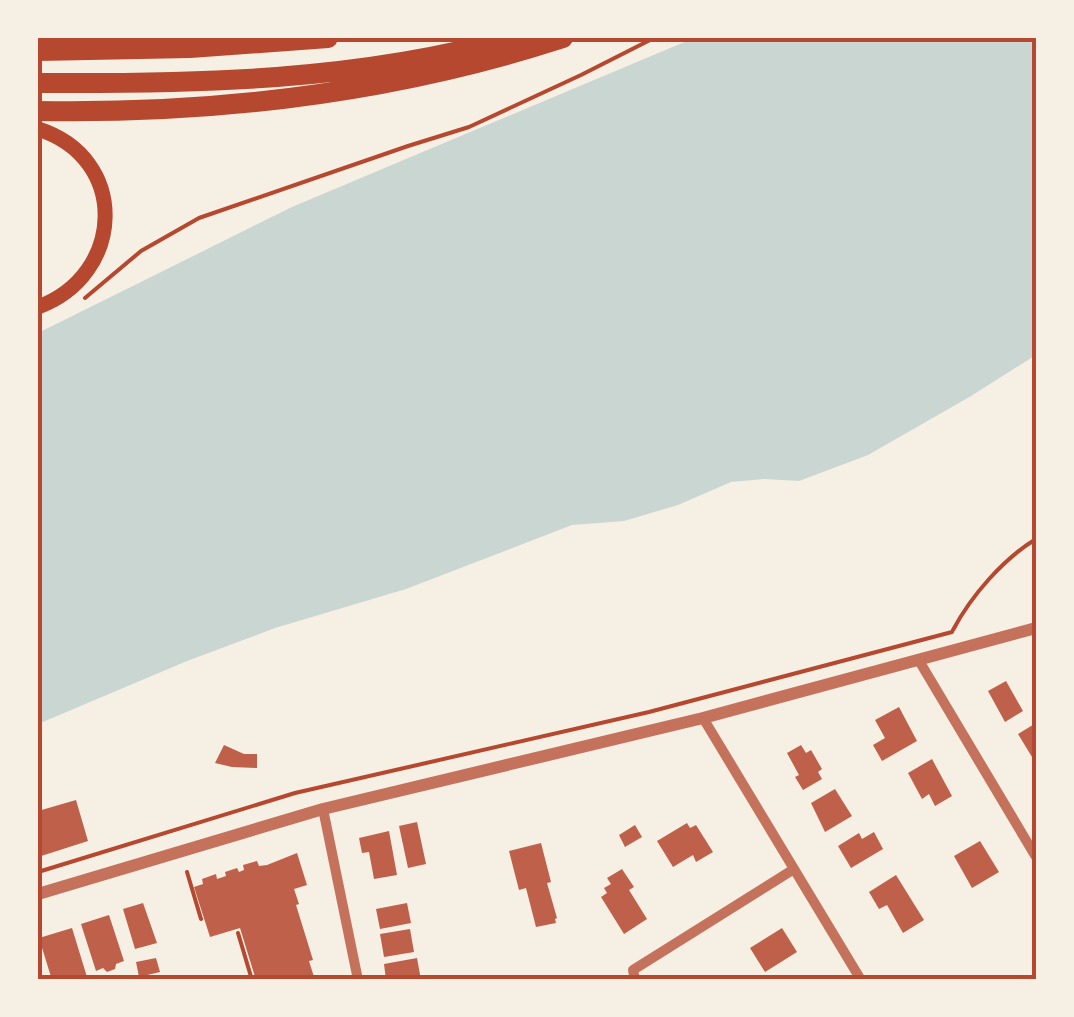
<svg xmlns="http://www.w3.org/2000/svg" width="1074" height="1017" font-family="Bitter,serif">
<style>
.water{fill:#c9d6d2}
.building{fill:#bf614a}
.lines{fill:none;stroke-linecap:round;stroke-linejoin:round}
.path{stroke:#b5482f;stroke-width:4}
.minor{stroke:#c5725c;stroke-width:10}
.tertiary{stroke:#c5725c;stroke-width:12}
.secondary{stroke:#b5482f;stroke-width:15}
.motorway{stroke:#b5482f;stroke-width:20}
.neatline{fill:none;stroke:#b5482f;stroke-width:4}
</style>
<rect width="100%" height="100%" fill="#f6efe4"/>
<path class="water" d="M694,38H1036V355L971,396L868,455L799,481L765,479L731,482L678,505L624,521L572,525L406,589L275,628L187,661L38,724V333L292,207Z"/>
<path class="building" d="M1006,681L1023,711L1005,722L988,691Z
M899,707L917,741L882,761L873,745L885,738L875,720Z
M1036,723V753L1032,757L1018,734Z
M224,745L244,754H257V768L232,767L215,763Z
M801,745L806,753L811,750L822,769L818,772L822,779L803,790L795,777L799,775L787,753Z
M932,759L952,796L935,806L929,794L922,799L908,773Z
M835,789L852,816L825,832L811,803Z
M76,800L88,841L38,857V811Z
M417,822L426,864L408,868L399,826Z
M687,823L690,828L696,825L713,852L696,862L693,855L673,867L657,841Z
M635,825L642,837L625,847L619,835Z
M389,831L397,875L374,879L369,852L362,853L359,838Z
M874,832L883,849L851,868L838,846L859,833L862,839Z
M980,841L999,872L972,888L954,856Z
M541,843L551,882L547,883L557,918L555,919L556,923L536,927L526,888L519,890L509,851Z
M297,853L307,885L294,889L299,904L296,905L313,960L309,961L315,980H256L240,928L210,937L194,887L203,884L202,879L216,874L217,879L226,876L225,872L237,868L239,872L244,870L243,865L257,861L259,866L267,865Z
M622,869L634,887L629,890L647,919L624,934L601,897L607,893L604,888L611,884L607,878Z
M896,875L924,920L903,933L887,905L879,909L869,892Z
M143,903L157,943L135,949L123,909Z
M407,903L411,923L380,929L376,909Z
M109,915L124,961L116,964L115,969L107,972L103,968L96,971L81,924Z
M72,928L87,977L79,980H52L39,938Z
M782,928L797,952L765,972L750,948Z
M410,929L414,952L384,957L380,934Z
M156,958L160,972L139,977L136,962Z
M417,958L421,980H386L384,964Z"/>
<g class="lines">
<path class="path" d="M85,298L141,251L199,218L408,146L469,127L581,75L654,38
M953,630C971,596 1003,559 1036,539
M38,872L295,793L649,712L952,632
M187,872L201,919
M238,933L252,980"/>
<path class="minor" d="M918,659L1036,857
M703,718L861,980
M323,809L358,980
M635,980L633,970L794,869"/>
<path class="tertiary" d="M38,894L323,809L703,718L1036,628"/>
<path class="secondary" d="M38,129C130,158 125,275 38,307"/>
<path class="motorway" d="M38,51L190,48L328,38
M38,83C197,84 358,81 512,38
M38,111C216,114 393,93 563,38"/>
</g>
<rect width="1074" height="1017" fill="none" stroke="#f6efe4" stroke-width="80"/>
<rect x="40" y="40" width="994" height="937" class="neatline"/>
</svg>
